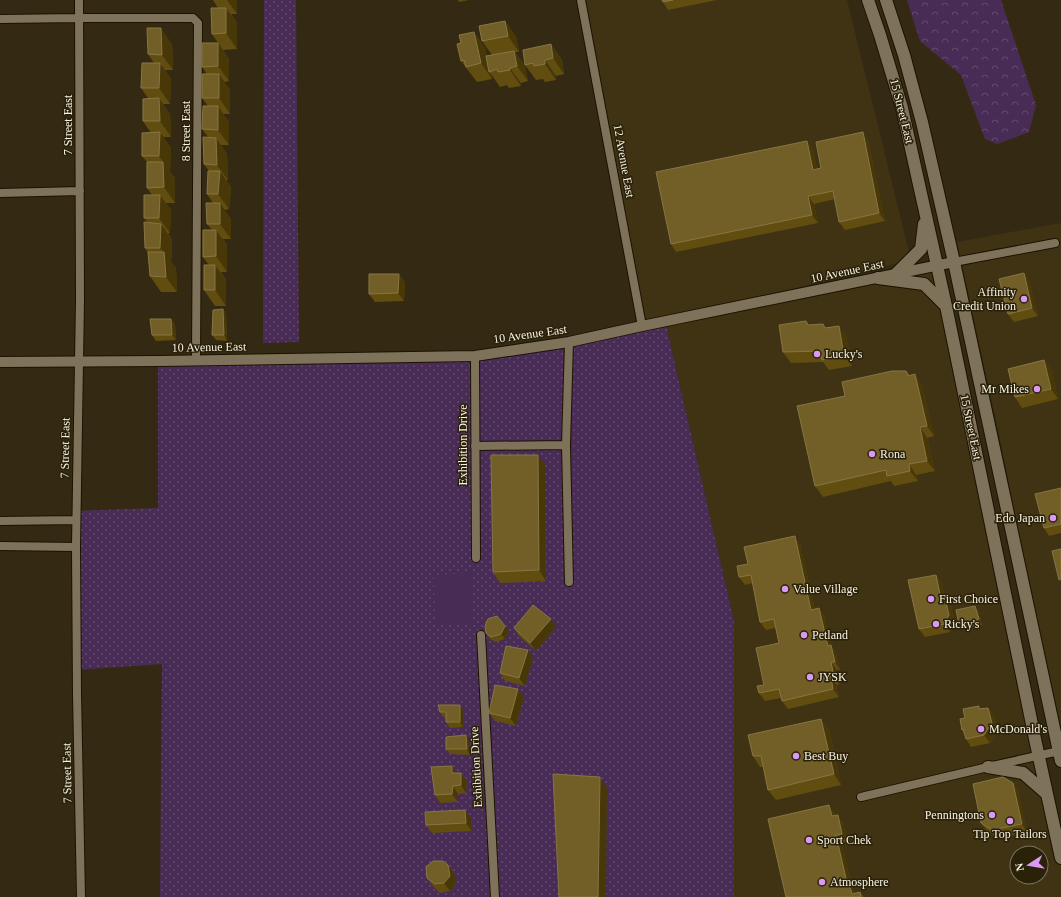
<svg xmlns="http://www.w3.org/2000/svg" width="1061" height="897" font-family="'Times New Roman',serif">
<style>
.built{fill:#3f3314;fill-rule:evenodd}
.grass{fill:url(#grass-dots)}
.forest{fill:url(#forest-crowns)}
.garden{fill:#492c55}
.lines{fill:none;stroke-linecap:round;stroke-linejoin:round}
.minor-casing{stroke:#1b1300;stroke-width:10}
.tertiary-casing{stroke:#1b1300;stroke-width:12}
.secondary-casing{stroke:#1b1300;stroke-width:14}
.minor{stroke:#7e735a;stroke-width:8}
.tertiary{stroke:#7e735a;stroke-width:10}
.secondary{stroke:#7e735a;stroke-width:12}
.wall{fill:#614d10}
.shaded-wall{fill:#483808}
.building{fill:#725f27;stroke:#877645}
.poi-dot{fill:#db99f6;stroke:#2a2109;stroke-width:1.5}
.labels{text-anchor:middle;stroke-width:3;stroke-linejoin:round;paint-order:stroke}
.street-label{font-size:12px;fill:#f9f3e5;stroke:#2a2109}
.poi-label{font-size:12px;fill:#f9f3e5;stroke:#2a2109;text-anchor:start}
</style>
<defs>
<pattern id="grass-dots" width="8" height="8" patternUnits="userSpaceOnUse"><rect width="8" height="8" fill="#492c55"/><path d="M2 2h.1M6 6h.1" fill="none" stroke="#644b6d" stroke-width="1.8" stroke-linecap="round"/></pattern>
<pattern id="forest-crowns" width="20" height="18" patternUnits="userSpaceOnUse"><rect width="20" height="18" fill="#492c55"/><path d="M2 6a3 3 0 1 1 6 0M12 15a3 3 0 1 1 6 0" fill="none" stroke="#644b6d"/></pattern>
</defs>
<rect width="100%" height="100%" fill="#342a13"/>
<path class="built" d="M581,0H847L911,260L642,326Z
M1061,223V761L1002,448L957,242Z
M937,266L1061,859V897H734V621L665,321ZM1017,853H1041V877H1017Z"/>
<path class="grass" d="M264,0H296L299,342L263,343Z
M665,321L734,621V897H160L162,664L76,670L74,511L158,508V363L472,359Z"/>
<path class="forest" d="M907,0H1001L1036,105L1029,132L997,144L985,139L961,75L920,41Z"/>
<path class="garden" d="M472,573V623L435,625L434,575Z"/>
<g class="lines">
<defs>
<path id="minor" d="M79,0L80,300L76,547L77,694L81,897
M581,0L642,326
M0,19L79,18H193L198,23L196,360
M0,193L80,191
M954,262L1055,243
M569,342L566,445L569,582
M475,356L476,558
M475,446L566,445
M0,521L76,520
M0,546L76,547
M481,635L495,897
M861,797L988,767L1059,751"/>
<path id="tertiary" d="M0,362L160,361L475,356L569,342L642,326L954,262"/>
<path id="secondary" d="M868,0L880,35L902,108L946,306L1035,739L1061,858
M886,0L904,55L922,122L954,262L1061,761
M896,274L921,249L924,224
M878,278L924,284L946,306
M988,767L1023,773L1047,794"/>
</defs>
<use href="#minor" class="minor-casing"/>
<use href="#tertiary" class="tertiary-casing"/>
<use href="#secondary" class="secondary-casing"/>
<use href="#minor" class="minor"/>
<use href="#tertiary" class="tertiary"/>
<use href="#secondary" class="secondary"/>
</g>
<path class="wall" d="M213,0H237V14H231L237,23V49L223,50L212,34L218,8Z
M458,0H469L459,2Z
M662,0H717L668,10L663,2Z
M505,21L516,37L519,52H515L525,66L528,81L521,83V86L509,88L507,85L500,87L491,74L492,79L477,82L461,61V43L474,32L485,48L487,56L492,55L482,41Z
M218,43L229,59V81L224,82L230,90V114H223L229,122V145H221L227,154L228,180H226L231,187L229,209L224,210L231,219V239H223L227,245V272H221L226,280V306H215L204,290L209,265L203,257L212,230L207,224L213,203L207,194L209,171L204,164L208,137L202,129L208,106L202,98L207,74L202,67Z
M172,44L173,70H165L171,79L170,104H163L170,114L171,137H163L171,148L170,172L175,178V203H166L171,210L170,233H168L172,240L171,262L176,268L177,292H161L150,276L148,253L145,248L148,223L144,218L152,195L147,188V162L142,156L151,133L143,121L148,98L141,88L154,63L148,54Z
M551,44L562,60L564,74L556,76V80L545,82L543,79L536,80L525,65Z
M868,140L885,221L845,230L839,222L835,199L814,204L818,223L676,252L671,244L813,149L817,169L821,168Z
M1024,273L1029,281L1038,316L1014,322L1008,314Z
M405,282L404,301L375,302L369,294Z
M223,309L226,314L227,341L216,340L212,335Z
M171,319L175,324L176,340L156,341L152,335Z
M806,321L809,325L823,324L826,328L839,326L846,336L852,366L829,370L823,362L791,363L783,352Z
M1044,360L1052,371L1058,399L1022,408L1015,397Z
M906,371L910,375L922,385L934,436L927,438L935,471L916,475L918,481L894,486L891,481L823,497L815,486L845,396Z
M545,465L546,581L500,583L493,572Z
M1061,488V533L1049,536L1044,528Z
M800,544L815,609L819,608L824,616L832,647L836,653L840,670H837L840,684L836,685L839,697L788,709L782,701L781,698L765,701L759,693L764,685L779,643L775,628L766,630L760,622L753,583L745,585L739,577L748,564Z
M936,575L942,583L945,598L951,606L955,623L950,632L925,637L919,629Z
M979,611L982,625L962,629L959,624Z
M505,626L509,631L505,639L495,642L489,638L486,633Z
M556,627L536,651L519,636L514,628Z
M533,658L525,686L505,681L500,673Z
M524,697L516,726L495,721L489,713Z
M460,705L463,710V727L450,728L446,722V717H443L440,712Z
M988,708L994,716L998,731L990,743L971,747L966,739L964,733L962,730L965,718L981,709Z
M829,729L841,785L776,800L768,790L764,767H760L753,756Z
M470,740V755L450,754L446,749Z
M452,766L457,773H461L467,781L466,793L458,794V802L440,803L435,795Z
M1013,783L1018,791L1027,832L998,838L987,831L981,823Z
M835,813V815L843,823L848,842L842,843L852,889L855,893L860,892L864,897H786Z
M471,818L472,831L432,833L426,825Z
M448,865L454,873L456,884L450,891L440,893L433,886L427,878Z"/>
<path class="shaded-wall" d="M227,0H237V14Z
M226,8L237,23V49L226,33Z
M505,21L516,37L519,52L508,36Z
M161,28L172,44L173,70L162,55Z
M474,32L485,48L490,71L489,72L491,74L492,79L481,63Z
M218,43L229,59V81L218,66Z
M551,44L562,60L564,74L553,58Z
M514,51L525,66L528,81L517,66Z
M545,60L556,76V80L545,64Z
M160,63L171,79L170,104L159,88Z
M510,68L521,83V86L510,70Z
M219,74L230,90V114L219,98Z
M159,98L170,114L171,137L160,121Z
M218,106L229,122V145L218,130Z
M160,132L171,148L170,172L159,156Z
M863,132L868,140L885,221L879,213Z
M216,138L227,154L228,180L217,165Z
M807,141L813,149L819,178L813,170Z
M163,162L175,178V203L164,187Z
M220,171L231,187L229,209L218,194Z
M160,195L171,210L170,233L159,218Z
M808,196L814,204L818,223L812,215Z
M220,203L231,219V239L220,224Z
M161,224L172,240L171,262L176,268L177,292L166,277L165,254L160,248Z
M216,230L227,245V272L216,256Z
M215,265L226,280V306L215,290Z
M1024,273L1029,281L1038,316L1032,308Z
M399,274L405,282L404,301L398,293Z
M223,309L226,314L227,341L224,335Z
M171,319L175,324L176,340L172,335Z
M839,326L846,336L852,366L844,356Z
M1044,360L1052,371L1058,399L1051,389Z
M915,374L922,385L934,436L927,426Z
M920,427L927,438L935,471L927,461Z
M538,455L545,465L546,581L539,570Z
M909,464L916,475L918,481L910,471Z
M795,536L800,544L817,618L811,610Z
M936,575L942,583L947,607L941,599Z
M945,598L951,606L955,623L950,632L944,624Z
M975,606L979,611L982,625L979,619Z
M819,608L824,616L832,647L836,653L840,670L835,662L828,646Z
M551,619L556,627L536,651L530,643Z
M505,626L509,631L505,639L501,634Z
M528,650L533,658L525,686L519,678Z
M831,662L837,670L840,684L834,676Z
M831,677L836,685L839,697L833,689Z
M518,689L524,697L516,726L510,718Z
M460,705L463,710V727L460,722Z
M988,708L994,716L998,731L990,743L984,735Z
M821,719L829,729L841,785L834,774Z
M466,735L470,740V755L467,749Z
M452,766L458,774L452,773Z
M461,773L467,781L466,793L461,785Z
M600,777L607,788L606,897H598Z
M1013,783L1018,791L1027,832L1022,824Z
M453,786L458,794V802L452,794Z
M829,805L835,813L838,824L832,816Z
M465,810L471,818L472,831L466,823Z
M838,815L843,823L848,842L842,834Z
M836,835L842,843L852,889L856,895L854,897L848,887Z
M448,865L454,873L456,884L450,891L444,883Z"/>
<path class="building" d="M662,0H673L663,2Z
M211,8H226V33L212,34Z
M505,21L508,36L482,41L479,26Z
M147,28H161L162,55L148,54Z
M474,32L481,63L466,67L464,60L461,61L457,44L461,43L459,35Z
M202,43H218V66L202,67Z
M551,44L553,58L545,60V64L534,66L533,63L525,65L523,50Z
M514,51L517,66L510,68V70L498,72L497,69L489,72L486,56Z
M142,63H160L159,88H141Z
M202,74H219V98H202Z
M159,98L160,121H143V99Z
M203,106H218V130L202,129Z
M160,132L159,156H142V133Z
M863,132L879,213L839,222L833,191L808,196L812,215L671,244L656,172L807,141L813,170L821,168L816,142Z
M203,137L216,138L217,165L204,164Z
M147,162H163L164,187L147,188Z
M208,171H220L218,194H207Z
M144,195H160L159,218H144Z
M206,203H220V224H207Z
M144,222L161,224L160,248H145Z
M203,230H216V256L203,257Z
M148,252H164L166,277L150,276Z
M204,265H215V290H204Z
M1024,273L1032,308L1008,314L999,279Z
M369,274H399L398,293L369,294Z
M223,309L224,335H212L213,310Z
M150,319H171L172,335H152Z
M806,321L808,325L823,324L825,328L839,326L844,356L822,360L820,351L783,352L779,325Z
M1044,360L1051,389L1015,397L1008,369Z
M892,371H906L908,376L915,374L927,426L920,427L927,461L909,464L910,471L887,476L886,470L815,486L797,406L845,396L842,382Z
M491,455H538L539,570L493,572Z
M1061,488V524L1044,528L1035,494Z
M795,536L811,610L819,608L828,646L831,645L835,662H831L834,676L831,677L833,689L782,701L779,689L759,693L757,686L764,685L756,648L779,643L774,619L760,622L751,575L739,577L737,566L748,564L744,547Z
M1061,549V579L1059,580L1052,551Z
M936,575L941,599L945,598L949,615L944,624L919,629L908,580Z
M533,605L551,619L530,643L514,628Z
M975,606L979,619L959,624L956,610Z
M497,616L505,626L501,634L491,637L486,633L485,626L488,619Z
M506,646L528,650L519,678L500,673Z
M495,685L518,689L510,718L489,713Z
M438,705H460V722H446V712H440Z
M979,706V709L988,708L992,723L984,735L966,739L963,729L962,730L960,719L965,718L963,709Z
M821,719L834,774L768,790L761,756H753L748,735Z
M466,735L467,749H446V737Z
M452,766V773H461V785L453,786L452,794L435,795L431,767Z
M553,774L600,777L598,897H559Z
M1003,777L1013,783L1022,824L992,830L981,823L973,784Z
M829,805L832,816L838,815L842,834L836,835L848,887H850L852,894L860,892L861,897H786L768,819Z
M465,810L466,823L426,825L425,812Z
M433,861H443L448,865L450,876L444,883L435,884L427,878L426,867Z"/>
<g class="poi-dot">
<circle cx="1024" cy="299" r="4"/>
<circle cx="817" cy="354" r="4"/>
<circle cx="1037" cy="389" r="4"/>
<circle cx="872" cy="454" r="4"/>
<circle cx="1053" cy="518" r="4"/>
<circle cx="785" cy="589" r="4"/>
<circle cx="931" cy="599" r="4"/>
<circle cx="936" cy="624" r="4"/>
<circle cx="804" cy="635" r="4"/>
<circle cx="810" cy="677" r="4"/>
<circle cx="981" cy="729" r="4"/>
<circle cx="796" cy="756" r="4"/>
<circle cx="992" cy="815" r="4"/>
<circle cx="1010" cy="821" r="4"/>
<circle cx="809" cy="840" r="4"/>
<circle cx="822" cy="882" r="4"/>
</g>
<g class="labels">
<g class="street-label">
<text transform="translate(902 111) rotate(76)" y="4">15 Street East</text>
<text transform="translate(68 125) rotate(-90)" y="4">7 Street East</text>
<text transform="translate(186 131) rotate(-90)" y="4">8 Street East</text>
<text transform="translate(624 161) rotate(80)" y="4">12 Avenue East</text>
<text transform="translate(847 271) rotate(-12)" y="4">10 Avenue East</text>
<text transform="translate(530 334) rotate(-8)" y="4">10 Avenue East</text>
<text transform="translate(209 347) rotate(-1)" y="4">10 Avenue East</text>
<text transform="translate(971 427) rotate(78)" y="4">15 Street East</text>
<text transform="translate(463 445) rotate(-90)" y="4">Exhibition Drive</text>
<text transform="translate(65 448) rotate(-89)" y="4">7 Street East</text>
<text transform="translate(476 767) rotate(-93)" y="4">Exhibition Drive</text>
<text transform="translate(67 773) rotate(-91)" y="4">7 Street East</text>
</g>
<g class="poi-label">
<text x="1016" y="296" text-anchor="end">Affinity<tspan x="1016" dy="14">Credit Union</tspan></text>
<text x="825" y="358">Lucky's</text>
<text x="1029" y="393" text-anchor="end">Mr Mikes</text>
<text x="880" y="458">Rona</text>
<text x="1045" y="522" text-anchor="end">Edo Japan</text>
<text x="793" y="593">Value Village</text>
<text x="939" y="603">First Choice</text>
<text x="944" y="628">Ricky's</text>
<text x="812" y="639">Petland</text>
<text x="818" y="681">JYSK</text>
<text x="989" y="733">McDonald's</text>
<text x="804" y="760">Best Buy</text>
<text x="984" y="819" text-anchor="end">Penningtons</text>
<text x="1010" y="838" text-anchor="middle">Tip Top Tailors</text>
<text x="817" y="844">Sport Chek</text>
<text x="830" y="886">Atmosphere</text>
</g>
</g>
<g transform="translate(1029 865) rotate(258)"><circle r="19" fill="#2a2109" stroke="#7d7561"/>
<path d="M0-3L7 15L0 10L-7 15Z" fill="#db99f6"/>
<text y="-6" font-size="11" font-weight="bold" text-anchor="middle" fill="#f9f3e5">N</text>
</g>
</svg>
